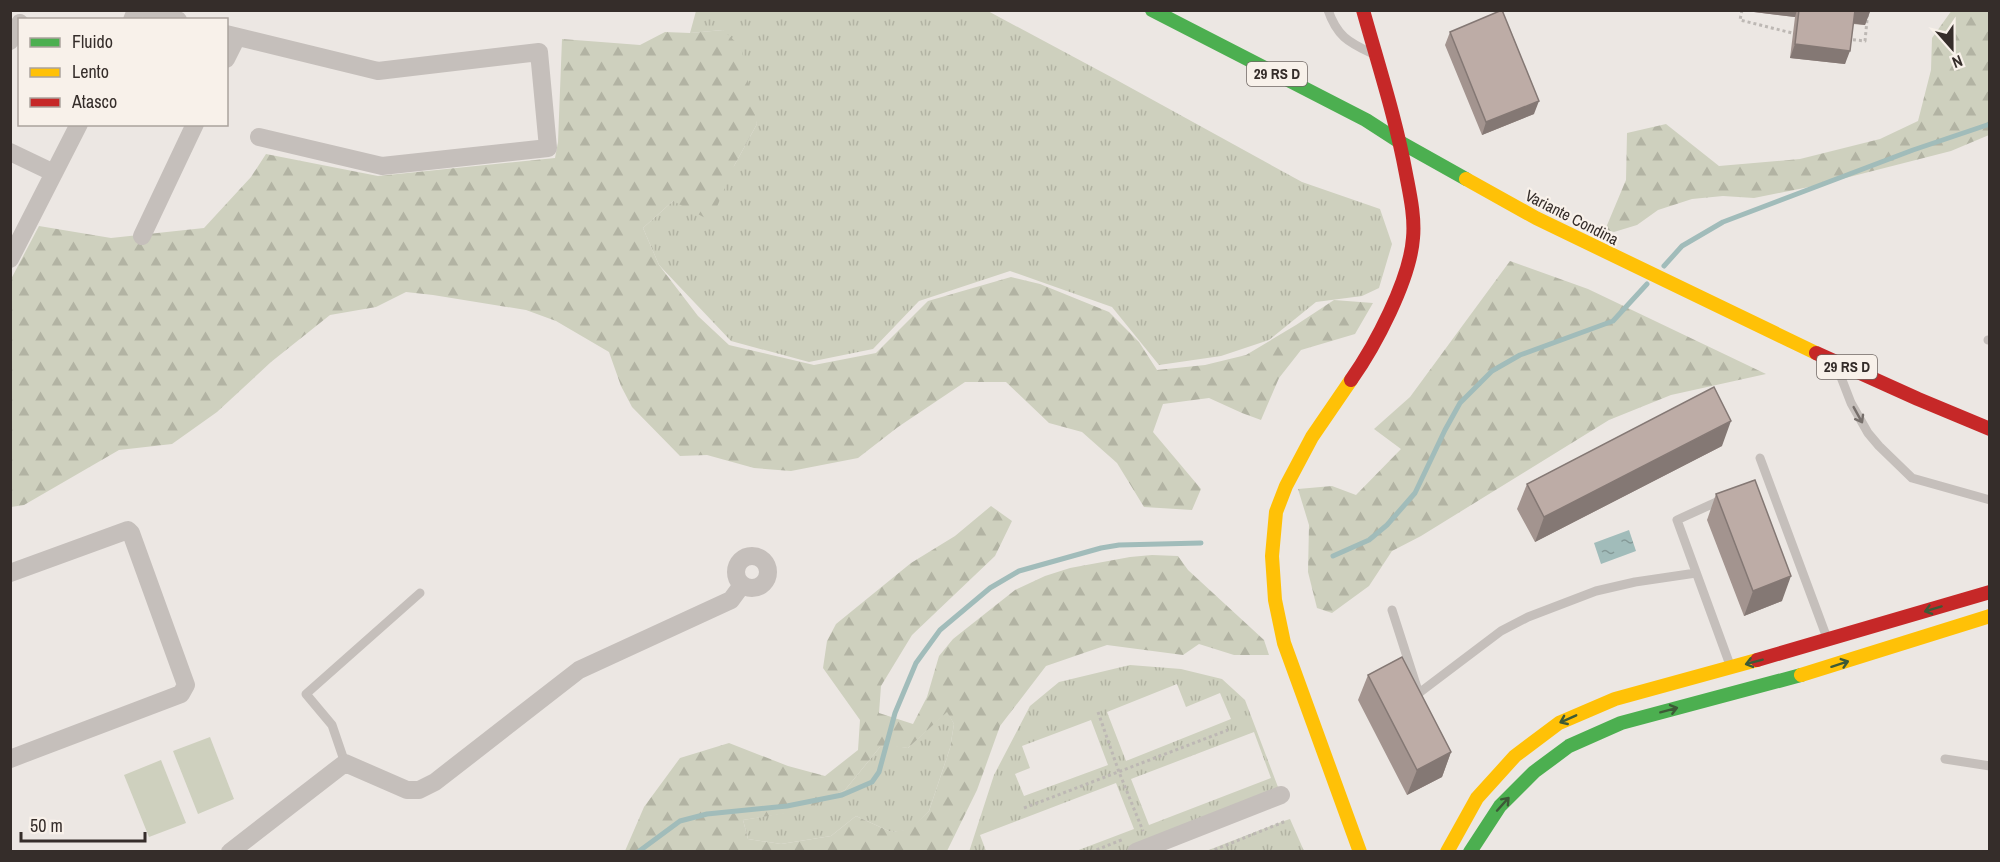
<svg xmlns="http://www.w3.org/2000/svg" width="2000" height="862" font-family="'Archivo Narrow',sans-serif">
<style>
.grass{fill:url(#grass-tufts);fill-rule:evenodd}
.forest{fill:url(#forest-firs);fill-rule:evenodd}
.pitch{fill:#ced0be}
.water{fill:url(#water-ripples)}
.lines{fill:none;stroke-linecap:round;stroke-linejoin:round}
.stream{stroke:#a1bcba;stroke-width:5}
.path{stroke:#bdb8b4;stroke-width:3;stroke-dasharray:3 3;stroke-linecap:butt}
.lane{stroke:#c5bfbb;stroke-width:9}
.street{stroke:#c5bfbb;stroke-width:18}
.fast{stroke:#4caf50;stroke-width:14}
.slow{stroke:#ffc107;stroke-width:14}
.jam{stroke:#c62828;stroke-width:14}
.wall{fill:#a3948f}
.shaded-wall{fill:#847874}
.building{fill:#bdaca6;stroke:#847874;stroke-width:1.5}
.oneway{stroke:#766f6b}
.oneway2{stroke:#3d5a37}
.labels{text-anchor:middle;stroke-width:4.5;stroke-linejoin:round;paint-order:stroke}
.shield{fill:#f8f1ea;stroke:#706864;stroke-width:1.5}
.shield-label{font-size:15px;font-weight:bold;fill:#352d2a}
.street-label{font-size:16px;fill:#352d2a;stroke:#f8f1ea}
</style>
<defs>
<pattern id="grass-tufts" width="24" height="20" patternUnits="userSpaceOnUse" patternTransform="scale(1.5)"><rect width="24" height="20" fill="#ced0be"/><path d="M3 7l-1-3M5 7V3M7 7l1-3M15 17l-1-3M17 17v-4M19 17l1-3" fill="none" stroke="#b2b3a3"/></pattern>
<pattern id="forest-firs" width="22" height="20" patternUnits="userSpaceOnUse" patternTransform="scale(1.5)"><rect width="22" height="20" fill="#ced0be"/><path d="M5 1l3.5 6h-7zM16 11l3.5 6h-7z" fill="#b2b3a3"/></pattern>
<pattern id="water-ripples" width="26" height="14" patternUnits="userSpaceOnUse" patternTransform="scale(1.5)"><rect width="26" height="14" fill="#a1bcba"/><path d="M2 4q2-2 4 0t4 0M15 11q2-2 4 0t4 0" fill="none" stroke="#849997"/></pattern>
</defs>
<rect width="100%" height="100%" fill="#ece7e3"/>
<path class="grass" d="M986,10L1113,78L1302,182L1380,209L1392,244L1379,288L1362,296L1316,302L1269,340L1221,356L1159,365L1112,307L1010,271L919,301L873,349L809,362L731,341L659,265L643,228L673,201L734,166L757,124L723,30L690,33L696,11Z
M1130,665L1181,669L1222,679L1245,700L1281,795L1136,851H1076L1134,829L1116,783L980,835L986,851L969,852L994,775L1030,706L1059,682ZM1177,684L1186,707L1220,693L1231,719L1126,761L1107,712ZM1091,720L1108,765L1024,796L1015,774L1030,768L1022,746ZM1254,732L1271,778L1149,825L1131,779Z
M947,711L954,724L950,748L929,811L911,830L891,832L856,816L831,836L781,844L748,839L743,820L802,810L845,790L880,747L889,745L908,748Z
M1290,819L1304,851H1206L1284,821Z"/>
<path class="forest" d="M1952,10L1989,11V135L1951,151L1814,186L1754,198L1723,196L1692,199L1658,210L1637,225L1614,232L1605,230L1626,180L1627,133L1666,124L1719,166L1800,159L1880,139L1918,121L1931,70L1932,38Z
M723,30L741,47L757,124L734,166L711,221L673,201L643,228L659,265L698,316L729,345L814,365L876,353L928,301L1011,277L1040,284L1109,312L1139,342L1157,370L1205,365L1246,355L1296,325L1334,300L1373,303L1355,334L1301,350L1279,378L1261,420L1242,413L1209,398L1163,404L1153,432L1201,489L1192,510L1144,507L1117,463L1082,432L1049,423L1006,382H965L898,427L858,458L791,471L754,468L707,455L680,456L632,407L621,386L609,352L556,321L526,310L433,295L406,292L376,307L330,315L271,362L217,412L172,444L119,450L24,505L11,507L10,281L39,226L111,238L204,228L251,177L266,154L378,176L555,158L558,142L562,39L640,45L665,32L690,33Z
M1510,261L1588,289L1766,374L1671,395L1609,420L1421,536L1392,551L1369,586L1332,613L1317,608L1308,572L1309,525L1298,489L1332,486L1356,495L1401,449L1374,429L1410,397Z
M991,506L1012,521L995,556L912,635L881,686L879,713L913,724L927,697L939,656L953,639L1015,590L1045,576L1070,568L1130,557L1152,555L1178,556L1188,570L1264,640L1269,655H1234L1199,644L1183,655L1107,645L1046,666L1000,726L977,790L947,851H625L644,807L680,758L729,743L788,766L825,776L858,750L860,720L823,668L827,641L836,624L911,563L955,536ZM947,712L954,724L950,748L929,811L911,829L891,832L856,816L831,836L781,844L748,839L743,820L802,811L845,790L880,747L889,746L908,748Z"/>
<path class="pitch" d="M210,737L234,799L198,814L173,751Z
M161,760L186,823L149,837L124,775Z"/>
<path class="water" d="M1629,530L1636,551L1601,564L1594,543Z"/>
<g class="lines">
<path class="stream" d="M1664,266L1682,246L1723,222L1913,150L1990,124
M1333,556L1369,540L1387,525L1415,493L1445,430L1460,403L1492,371L1520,355L1613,321L1647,284
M638,852L680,821L707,814L787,806L842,795L872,782L879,772L895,713L916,663L940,630L990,588L1019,571L1101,548L1119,545L1201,543"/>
<path class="path" d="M1742,10L1740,20L1796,34
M1847,39L1865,41L1868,10
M1098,712L1119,772L1143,831
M1024,808L1228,730
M1091,852L1124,839
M1209,852L1286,821"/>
<path class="lane" d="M1328,10C1337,36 1348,42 1371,53
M1988,340H1990
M1839,372L1851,403L1868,433L1879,446L1912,478L1990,500
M1760,458L1827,638
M1723,499L1677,520L1730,665
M1392,610L1419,694
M1419,693L1501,631L1528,617L1596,591L1635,582L1696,573
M1945,759L1990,766
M345,763L332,725L306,694L420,593"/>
<path class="street" d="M147,10L178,20
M132,20L136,10
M226,34L378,71L539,52L548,148L382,166L259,137
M10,41L20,23
M226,59L237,37
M10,152L54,173
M142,236L195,124
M10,259L79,124
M736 572a16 16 0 1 1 32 0a16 16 0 1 1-32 0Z
M10,573L128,530L131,533L186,685L181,694L10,759
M230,852L345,763L407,790H419L435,782L579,670L731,600L742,585
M1136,852L1281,795"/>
<path class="fast" d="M1152,10L1366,120L1400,142L1466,179
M1470,852L1500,806L1534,772L1569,746L1621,723L1801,675"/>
<path class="slow" d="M1466,179L1536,218L1816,353
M1351,380L1312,437L1286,486L1276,512L1272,556L1275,600L1284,643L1360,852
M1801,675L1990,616
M1447,852L1477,798L1515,756L1559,723L1615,699L1757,660"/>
<path class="jam" d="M1816,353L1918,399L1990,429
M1351,380C1375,346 1410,280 1413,238C1415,217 1410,195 1406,174C1396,119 1378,64 1363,10
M1757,660L1990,592"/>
</g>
<path class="wall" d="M1738,10H1870L1865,25L1853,24L1845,64L1790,58L1795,17Z
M1450,32L1534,114L1482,135L1445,45Z
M1722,446L1535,542L1517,509L1527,484Z
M1716,494L1782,601L1744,616L1707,520Z
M1368,675L1451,752L1442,777L1407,795L1358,700Z"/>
<path class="shaded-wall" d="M1738,10H1797L1795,17Z
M1855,10L1870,12L1865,25L1850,23Z
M1795,44L1850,51L1845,64L1790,58Z
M1539,101L1534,114L1482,135L1486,122Z
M1731,421L1722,446L1535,542L1544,517Z
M1791,576L1782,601L1744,616L1753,591Z
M1451,752L1442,777L1407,795L1417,770Z"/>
<path class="building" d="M1502,10L1539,101L1486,122L1450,32Z
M1799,10H1855L1850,51L1795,44Z
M1714,387L1731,421L1544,517L1527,484Z
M1755,480L1791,576L1753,591L1716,494Z
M1402,657L1451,752L1417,770L1368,675Z"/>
<defs><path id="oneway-shaft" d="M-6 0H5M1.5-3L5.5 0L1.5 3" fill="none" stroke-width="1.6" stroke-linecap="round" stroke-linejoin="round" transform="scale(1.5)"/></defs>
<use class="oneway" href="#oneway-shaft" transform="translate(1858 415) rotate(61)"/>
<g class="oneway2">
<use href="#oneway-shaft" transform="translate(1933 609) rotate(163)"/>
<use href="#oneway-shaft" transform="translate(1754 662) rotate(165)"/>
<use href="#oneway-shaft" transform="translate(1840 664) rotate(-18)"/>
<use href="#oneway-shaft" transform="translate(1669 710) rotate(-15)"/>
<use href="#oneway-shaft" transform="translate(1568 719) rotate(156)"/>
<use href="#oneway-shaft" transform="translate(1503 804) rotate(-48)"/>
</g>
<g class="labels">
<g class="shield">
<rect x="1247" y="62" width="60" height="24" rx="4.5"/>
<rect x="1817" y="355" width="60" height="24" rx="4.5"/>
</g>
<g class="shield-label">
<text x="1277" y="79">29 RS D</text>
<text x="1847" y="372">29 RS D</text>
</g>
<g class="street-label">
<text transform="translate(1572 217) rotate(27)" y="6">Variante Condina</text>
</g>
</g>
<rect width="2000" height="862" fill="none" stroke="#352d2a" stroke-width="24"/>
<rect x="18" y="18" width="210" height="108" fill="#f8f1ea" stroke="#aaa39d" stroke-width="1.5"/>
<rect x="30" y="38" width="30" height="9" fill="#4caf50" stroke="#aaa39d" stroke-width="1.5"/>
<text x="72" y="48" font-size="18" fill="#352d2a">Fluido</text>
<rect x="30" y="68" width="30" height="9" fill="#ffc107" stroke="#aaa39d" stroke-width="1.5"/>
<text x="72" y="78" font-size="18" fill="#352d2a">Lento</text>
<rect x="30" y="98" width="30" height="9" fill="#c62828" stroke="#aaa39d" stroke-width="1.5"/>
<text x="72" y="108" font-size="18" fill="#352d2a">Atasco</text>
<g transform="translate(1952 48) rotate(159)" stroke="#f8f1ea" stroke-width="4.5" paint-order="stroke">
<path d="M0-4.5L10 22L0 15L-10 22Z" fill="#352d2a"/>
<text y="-9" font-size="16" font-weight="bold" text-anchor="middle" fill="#352d2a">N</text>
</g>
<path d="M21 832v9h124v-9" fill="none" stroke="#352d2a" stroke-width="3"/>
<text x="30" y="832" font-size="18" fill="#352d2a" stroke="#f8f1ea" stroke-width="4.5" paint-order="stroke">50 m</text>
</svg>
